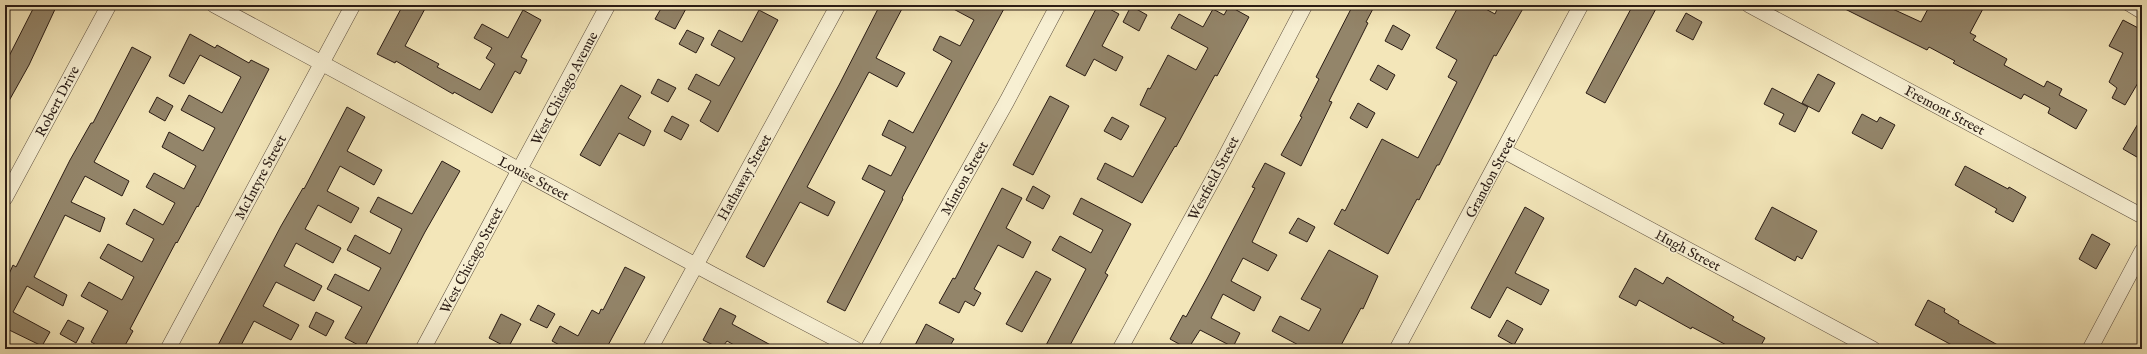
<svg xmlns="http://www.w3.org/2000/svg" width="2147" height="354" font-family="'IM FELL English',serif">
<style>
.building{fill:#93856a;stroke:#2a1c15}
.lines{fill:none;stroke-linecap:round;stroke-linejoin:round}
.service-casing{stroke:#5c4e3e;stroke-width:8}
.minor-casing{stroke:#5c4e3e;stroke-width:16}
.service{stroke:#f7efd2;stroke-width:7}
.minor{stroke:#f7efd2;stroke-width:15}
.labels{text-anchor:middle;stroke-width:3;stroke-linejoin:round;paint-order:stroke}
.street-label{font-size:14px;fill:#2a1c15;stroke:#f7efd2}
</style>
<rect width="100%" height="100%" fill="#f3e6b9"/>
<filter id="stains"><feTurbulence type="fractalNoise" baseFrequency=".005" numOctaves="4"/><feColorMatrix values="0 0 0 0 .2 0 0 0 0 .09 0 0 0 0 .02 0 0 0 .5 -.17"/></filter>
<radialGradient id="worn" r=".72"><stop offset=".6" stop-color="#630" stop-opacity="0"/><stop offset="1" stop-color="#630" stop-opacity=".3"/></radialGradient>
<path class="building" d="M35,5H57L29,65L5,108V64Z
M403,5H427L405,46L439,64L437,67L480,90L495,64L486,58L492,48L474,38L482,24L508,38L523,10L541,20L521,57L527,60L520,74L515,71L492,113L454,92L453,94L396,61L395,63L377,54Z
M663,5H688L675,29L655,19Z
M880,5H904L876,58L905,73L897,87L869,72L807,187L835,202L828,216L800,202L764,267L746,257L839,85Z
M946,5H1006L902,198L903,199L845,311L827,302L885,191L862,179L869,165L891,176L906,147L882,135L889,120L913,133L952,61L933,50L940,36L960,46L974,20Z
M1098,5H1102L1119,14L1102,46L1123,57L1116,71L1094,59L1085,76L1066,66Z
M1353,5H1375L1366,22L1368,23L1329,101L1332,102L1301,166L1281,155L1302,117L1300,116L1319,79L1316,77Z
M1459,5H1478L1495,14L1499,5H1525L1496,56L1494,55L1439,165H1437L1419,200L1417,199L1388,254L1334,224L1342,209L1345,211L1382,139L1418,158L1457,82L1448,77L1457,60L1436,48Z
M1633,5H1658L1605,103L1586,93Z
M1837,5H1884L1921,22L1930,5H1985L1970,33L1976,36L1973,40L2007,59L2004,65L2044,87L2047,81L2062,89L2059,95L2087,110L2076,129L2048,113L2050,108L2024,94L2021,99L1953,63L1955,61L1929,47L1927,50Z
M1131,6L1147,15L1139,31L1123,22Z
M1229,6L1249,17L1217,76L1215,75L1176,147L1175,146L1142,203L1097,179L1105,163L1133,177L1166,118L1140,105L1148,88L1150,89L1168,55L1196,70L1208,48L1171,28L1179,14L1203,27L1213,9L1224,15Z
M759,10L778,20L718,132L700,121L711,101L688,89L696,74L719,86L735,58L711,45L719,30L742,42Z
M1686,13L1702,22L1693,40L1676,31Z
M2123,20L2142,30V76L2125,105L2112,98L2117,88L2109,82L2123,53L2109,46Z
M1393,25L1410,35L1402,50L1385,41Z
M687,30L704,38L696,53L679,44Z
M190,34L215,48L217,45L249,63L251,60L269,69L198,207L197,206L177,243L176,242L149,293L130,329L133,331L123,349H104L91,342L108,311L81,296L89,282L122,300L134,277L100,258L108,244L142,262L154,239L126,224L134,209L163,225L175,203L146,187L154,173L184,189L196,166L162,147L169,132L203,151L215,128L181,110L189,95L222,113L241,77L200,55L184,84L169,76Z
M132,47L151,57L94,162L129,181L122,196L85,176L71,202L105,218L100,232L65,215L34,277L67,295L63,306L27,286L13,312L50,332L42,346L5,328V283L13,265L16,267L70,160L91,123H93Z
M1378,65L1395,75L1387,90L1370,80Z
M1818,74L1835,83L1819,112L1802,103Z
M658,79L676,88L668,102L651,93Z
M621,85L641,96L628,118L651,131L644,146L619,133L600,166L580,155Z
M1772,88L1808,107L1795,132L1779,124L1784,114L1764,104Z
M1050,96L1069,106L1033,175L1013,165Z
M157,97L173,106L165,121L149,112Z
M1358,103L1375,113L1367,128L1350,118Z
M347,107L365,117L347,151L382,170L374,185L340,166L327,191L359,208L351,223L318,205L305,229L341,248L333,263L296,243L284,266L322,286L314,301L276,282L263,306L299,325L291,340L254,321L239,349H216L281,226L303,188L304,189Z
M1862,114L1877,122L1880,117L1895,125L1882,149L1852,133Z
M672,116L689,125L681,140L664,131Z
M1112,117L1129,126L1121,140L1104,131Z
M2142,117V160L2123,149Z
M442,161L460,171L425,232L364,348L345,338L362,307L327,289L335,274L369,291L381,268L347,250L355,235L390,254L402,229L370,212L378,197L412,214Z
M1265,163L1285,173L1252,242L1277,255L1268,271L1243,258L1231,281L1261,297L1254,311L1223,294L1211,318L1240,333L1233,347L1200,330L1188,349L1170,339L1183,315L1186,317L1207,279L1255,188L1252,187Z
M1965,166L2008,189L2009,187L2026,197L2013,222L1995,212L1997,209L1955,185Z
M1033,186L1050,196L1043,209L1026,200Z
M1002,188L1022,198L1006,228L1031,242L1023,258L998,245L974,289L981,293L974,306L965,301L959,313L939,303L953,278L955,279Z
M1081,198L1131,224L1105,273L1108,275L1068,349H1044L1086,269L1052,250L1060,236L1091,253L1103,230L1073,214Z
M1525,207L1544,218L1515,273L1549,290L1541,305L1507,287L1490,318L1471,308Z
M1772,207L1817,231L1802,259L1797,256L1795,261L1755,239Z
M1298,218L1315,227L1307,242L1289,233Z
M2092,234L2110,244L2096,269L2079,259Z
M1329,250L1378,276L1363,309L1361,308L1339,349H1306L1272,331L1280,316L1309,331L1321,309L1301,299Z
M625,267L645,277L606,349H567L552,341L560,326L578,336L592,310L599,314L601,309L603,310Z
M1635,268L1663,284L1667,277L1734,317L1732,320L1765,338L1759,349H1734L1692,327L1691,329L1639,300L1636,306L1619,297Z
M1036,271L1051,279L1022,332L1006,324Z
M1928,300L1945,309L1944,312L1959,321L1958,323L2005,349H1959L1915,325Z
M538,305L555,314L547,328L530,320Z
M720,308L736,316L732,324L778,349H741L727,341L721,349L703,340Z
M316,312L334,321L326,336L309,327Z
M501,314L521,324L508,348L489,338Z
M68,320L84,328L76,343L60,334Z
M1507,320L1523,329L1514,345L1498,336Z
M926,324L954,339L948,349H913Z"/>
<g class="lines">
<defs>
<path id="service" d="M2124,5L2142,16"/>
<path id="minor" d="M214,5L712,274L855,349
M1749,5L2142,216
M1504,151L1873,349
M5,198L109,5
M168,349L353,5
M423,349L608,5
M650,349L838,5
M868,349L1007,101L1058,5
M1120,349L1222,163L1305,5
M1397,349L1581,5
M2090,349L2142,251"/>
</defs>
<use href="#service" class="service-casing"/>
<use href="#minor" class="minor-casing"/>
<use href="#service" class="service"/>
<use href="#minor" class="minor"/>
</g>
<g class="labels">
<g class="street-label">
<text transform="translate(564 88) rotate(-62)" y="5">West Chicago Avenue</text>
<text transform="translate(57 101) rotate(-62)" y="5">Robert Drive</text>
<text transform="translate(1945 110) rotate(28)" y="5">Fremont Street</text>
<text transform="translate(260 177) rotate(-62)" y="5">McIntyre Street</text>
<text transform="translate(744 177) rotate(-61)" y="5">Hathaway Street</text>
<text transform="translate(1490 177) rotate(-62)" y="5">Grandon Street</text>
<text transform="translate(534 178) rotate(28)" y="5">Louise Street</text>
<text transform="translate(964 178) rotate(-61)" y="5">Minton Street</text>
<text transform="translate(1213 178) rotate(-62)" y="5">Westfield Street</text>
<text transform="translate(1688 250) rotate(28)" y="5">Hugh Street</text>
<text transform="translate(471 260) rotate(-62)" y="5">West Chicago Street</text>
</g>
</g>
<rect width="2147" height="354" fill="none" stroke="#f3e6b9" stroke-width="20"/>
<rect x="6" y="6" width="2135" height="342" fill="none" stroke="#2a1c15" stroke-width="2"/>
<rect x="10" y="10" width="2127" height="334" fill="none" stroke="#2a1c15"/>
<rect width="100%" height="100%" filter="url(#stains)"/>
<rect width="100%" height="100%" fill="url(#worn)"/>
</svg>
